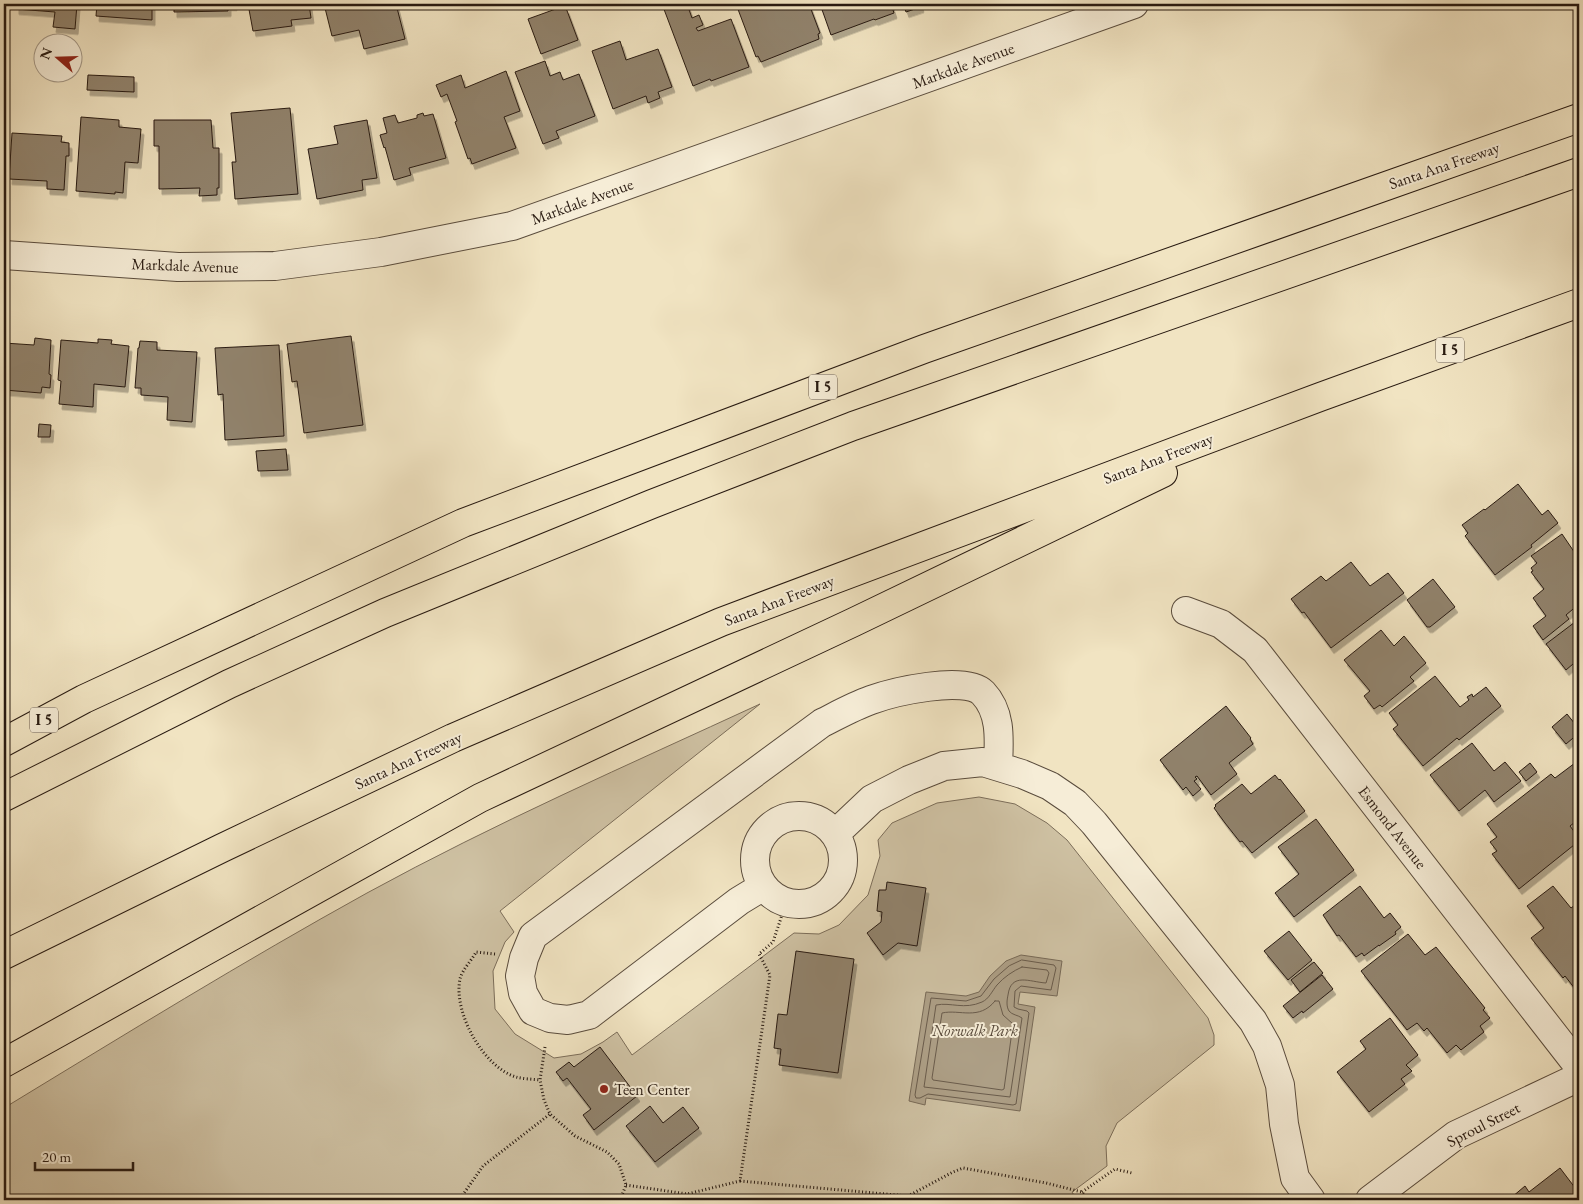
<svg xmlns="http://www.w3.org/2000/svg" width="1583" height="1204" font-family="'EB Garamond',serif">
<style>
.green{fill:#cfc2a4;stroke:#7c6e5a}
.water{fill:#ad9f86;stroke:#786a57}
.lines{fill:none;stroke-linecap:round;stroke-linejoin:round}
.shore{stroke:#6a5c4c;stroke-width:1}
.building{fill:#91836d;stroke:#281a11;filter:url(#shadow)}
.minor-casing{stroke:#5a4c3d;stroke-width:30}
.highway-casing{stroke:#281a11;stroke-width:30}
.path{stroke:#281a11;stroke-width:3;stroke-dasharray:1 2.5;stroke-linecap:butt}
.minor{stroke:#f6edd7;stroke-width:28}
.highway{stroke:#f1e4c2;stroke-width:28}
.poi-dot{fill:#8f2418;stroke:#f6edd7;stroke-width:2}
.labels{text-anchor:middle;stroke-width:4;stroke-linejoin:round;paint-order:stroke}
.shield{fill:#f6edd7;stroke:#66594c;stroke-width:1}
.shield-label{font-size:15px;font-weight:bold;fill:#281a11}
.street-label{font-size:16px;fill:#281a11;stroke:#f6edd7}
.park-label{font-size:16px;font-style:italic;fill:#5a4c3d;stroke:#f6edd7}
.poi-label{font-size:16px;fill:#281a11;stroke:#f6edd7;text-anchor:start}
</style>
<defs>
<filter id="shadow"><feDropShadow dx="3" dy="5.5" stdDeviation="0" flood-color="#0004"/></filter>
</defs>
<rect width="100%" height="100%" fill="#f1e4c2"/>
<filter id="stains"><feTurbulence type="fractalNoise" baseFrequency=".004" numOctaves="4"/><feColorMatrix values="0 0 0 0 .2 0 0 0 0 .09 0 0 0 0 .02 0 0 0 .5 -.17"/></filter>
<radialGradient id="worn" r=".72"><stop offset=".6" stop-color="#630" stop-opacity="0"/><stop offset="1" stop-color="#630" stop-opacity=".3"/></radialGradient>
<path class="green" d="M760,704L500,911L514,932L505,942L493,971L495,1009L515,1034L554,1058L581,1054L603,1042L617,1032L632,1055L794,933L819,934L839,925L868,895L880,856L878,840L892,823L937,803L979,797L1015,804L1047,823L1067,840L1208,1018L1214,1035V1045L1117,1123L1106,1146L1107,1166L1072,1192L1077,1200H4V1108C124,1035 244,961 367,893C495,823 628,765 760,704Z"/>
<path class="water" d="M1021,955L1062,961L1057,996L1020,992L1018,1004L1035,1007L1020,1111L926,1098L925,1105L909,1101L926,992L966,996L979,992L990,976L1006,961Z"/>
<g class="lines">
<path class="shore" d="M1022,960L1054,965L1056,968L1051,990L1021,986L1015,991L1014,1007L1018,1009L1027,1011L1029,1013L1016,1104L1013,1105L928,1094L920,1098H916L915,1095L931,998L966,1001L981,996L994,979L1009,966Z
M1022,967L1047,970L1049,973L1046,983C1030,982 1011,972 1008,995C1007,1000 1006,1006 1009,1011C1012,1015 1018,1015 1022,1018L1010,1097L924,1087L936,1005C951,1002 964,1010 982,1002C989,999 992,991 997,985C1004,977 1013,971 1022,967Z
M995,1001H999L1003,1015L1013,1024L1004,1089L1002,1090L933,1080L932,1078L942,1013C960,1009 979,1021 995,1001Z"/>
</g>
<path class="building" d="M16,4H77L75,29L53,27L55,12L16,9Z
M97,4H152V20L96,16Z
M174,4H234V5H228V11L174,12Z
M248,4H309L311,18L291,20L292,26L253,31Z
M324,4H396L405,39L364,49L359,30L332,36Z
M662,4H687L692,18L699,15L703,25L696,28L698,31L731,19L749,67L711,81L710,79L693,86Z
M736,4H809L820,33L818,34L819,39L761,62L758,56L756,57Z
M820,4H891L894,13L875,20L874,19L831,35Z
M902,4H920L921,7L906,12L904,6H903Z
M564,6V9L566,8L578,40L541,54L528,19Z
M620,41L626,60L658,49L672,87L658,92L660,98L648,103L646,96L613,109L592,51Z
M545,61L550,76L560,72L563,80L579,74L595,116L556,131L559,138L543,144L515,72Z
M506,71L520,111L504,117L516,148L472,164L470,158L468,159L455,122L457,121L447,94L441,97L436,85L461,75L465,88Z
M88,75L134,77V92L87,90Z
M290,108L298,194L235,199L232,162H236L231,113Z
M423,113L424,116L433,114L446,158L409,168L411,175L394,180L385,147L384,148L380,135L387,133L383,118L395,115L398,123L417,118V115Z
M81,117L119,120V127L141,129L138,163L125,162L123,193L115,192V194L76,191Z
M154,120H211L213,148H219V188H217V195L199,196L200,188L159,189V146H154Z
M367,120L377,178L362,180L363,190L317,199L308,149L338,144L334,126Z
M12,133L62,136L61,142L69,143V156H66L64,190L47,189V181L9,179Z
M351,336L363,425L304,433L297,381L292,382L287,344Z
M35,338L51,340L49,374L51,375L50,388L42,387L41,393L4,390V343L34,345Z
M98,339L112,340L111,344L129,346L125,387L94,384L93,407L59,404L61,381L58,380L61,340L98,343Z
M140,341L157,342V350L197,352L192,422L167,420L168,397L141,395V388H135L138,348H139Z
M279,345L284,436L225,440L223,394L218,395L215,348Z
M39,424L51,425L50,437H38Z
M286,449L288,470L258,471L256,451Z
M1518,484L1542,515L1548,510L1558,523L1531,545L1532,547L1495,575L1465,536L1468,533L1462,525L1484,509L1485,510Z
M1562,534L1579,559V604L1566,615L1569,619L1543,640L1533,626L1546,616L1533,598L1544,589L1531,572L1533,571L1531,568L1537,563L1531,556Z
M1351,562L1370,586L1388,573L1404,593L1331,648L1304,612L1302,613L1291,599L1321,576L1326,581Z
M1433,579L1455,607L1430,627H1427L1407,600Z
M1579,619V672L1573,664L1566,670L1546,644Z
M1381,630L1394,646L1404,636L1426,663L1410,677L1414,681L1382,707L1380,705L1374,709L1364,696L1370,691L1344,660Z
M1435,676L1460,707L1469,700L1467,697L1472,694L1473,697L1486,687L1501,706L1459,740L1457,738L1423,766L1393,729L1398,725L1389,713Z
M1226,706L1251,738L1250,739L1253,744L1229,763L1237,774L1211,795L1197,776L1195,777L1197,779L1194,781L1201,789L1193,796L1186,787L1183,790L1160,760Z
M1567,714L1579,729V733L1566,744L1552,727Z
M1472,743L1494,771L1505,762L1521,781L1494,802L1485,790L1459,811L1430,775Z
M1530,763L1537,772L1526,781L1519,772Z
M1575,763L1579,768V819L1570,826L1579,838V841L1519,889L1492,854L1497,851L1490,842L1497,837L1487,824L1551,774L1555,778Z
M1275,775L1279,780L1280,779L1305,811L1252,853L1242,841L1240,842L1225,823L1214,808L1216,806L1215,805L1242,784L1251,794Z
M1316,819L1354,870L1294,917L1275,893L1299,874L1278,847Z
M887,882L926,888L917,946L898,943L883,955L867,933L881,922L882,912L877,911L879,890H886Z
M1360,886L1384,918L1390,913L1401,927L1395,932L1396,934L1379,946V945L1364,956L1362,953L1356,957L1339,935L1337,936L1323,915Z
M1553,886L1571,908L1579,902V994L1565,976L1563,978L1531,938L1544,928L1527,906Z
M1289,931L1312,960L1288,980L1264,951Z
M1408,934L1425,955L1436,947L1485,1008L1483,1010L1490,1018L1480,1026L1484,1032L1461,1050L1456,1045L1447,1053L1427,1028L1424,1031L1417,1023L1407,1030L1361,971Z
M796,951L854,959L838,1073L779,1065L781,1049L774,1048L778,1014L787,1015Z
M1314,962L1323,973L1300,992L1291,980Z
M1322,975L1333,989L1303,1013L1302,1011L1293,1018L1283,1006Z
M1390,1018L1418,1055L1406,1065L1412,1071L1401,1079L1405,1084L1369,1112L1337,1072L1366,1049L1360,1041Z
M600,1047L637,1096L594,1130L583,1115L591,1109L567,1078L563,1081L556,1072L569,1062L574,1067Z
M650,1106L663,1123L683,1107L699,1128L655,1162L626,1126Z
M1560,1168L1579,1193V1200H1514L1512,1197L1525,1186L1529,1192Z"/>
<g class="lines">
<defs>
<path id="minor" d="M4,255L178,267L275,266L381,252L512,226L1134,4
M1186,611L1221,624L1255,650L1579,1067
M755 860a44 44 0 1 1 88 0a44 44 0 1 1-88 0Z
M835,834L872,799L909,780L944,766L983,762L1022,774L1050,786L1075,803L1094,823L1253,1021L1267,1046L1280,1085L1284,1124L1295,1178L1311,1200
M762,887L739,901L589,1015L568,1020L550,1018L533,1011L523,993L520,976L524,958L533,936L822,723C838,715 854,706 871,700C893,692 965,675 983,693C1002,713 999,741 998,766
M1370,1200L1456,1135L1579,1077"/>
<path id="highway" d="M4,742L84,699L463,523L924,349L1579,118
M4,797L229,684L385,613L652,504L853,426L1579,172
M4,955L222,848L453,738L721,622L1320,397L1579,303
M4,1063L480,798L854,622L1163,473"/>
</defs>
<use href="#minor" class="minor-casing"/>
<use href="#highway" class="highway-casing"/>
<path class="path" d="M495,954L476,952C472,960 462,970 460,979C453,1012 483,1067 516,1077C523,1079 532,1079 540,1080
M545,1047L540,1080L544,1100L550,1114L575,1136L607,1152L619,1164L626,1185L620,1200
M740,1181L908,1196L953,1172L963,1168L1046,1183L1082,1192L1088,1200
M626,1185L687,1194L740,1181L770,975L759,954L773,942L784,909
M1082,1192L1115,1169L1132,1173
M457,1200L462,1196L483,1166L550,1114"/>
<use href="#minor" class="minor"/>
<use href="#highway" class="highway"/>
</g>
<circle class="poi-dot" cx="604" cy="1089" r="5"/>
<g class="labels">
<g class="shield">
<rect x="1436" y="337.5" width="28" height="25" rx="4"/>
<rect x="809" y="374.5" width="28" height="25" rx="4"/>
<rect x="30" y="707.5" width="28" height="25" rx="4"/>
</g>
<g class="shield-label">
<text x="1450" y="355">I 5</text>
<text x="823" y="392">I 5</text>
<text x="44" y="725">I 5</text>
</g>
<g class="street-label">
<text transform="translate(963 65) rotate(-20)" y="6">Markdale Avenue</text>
<text transform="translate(1444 165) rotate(-19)" y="6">Santa Ana Freeway</text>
<text transform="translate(582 201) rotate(-20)" y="6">Markdale Avenue</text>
<text transform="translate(185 265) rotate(2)" y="6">Markdale Avenue</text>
<text transform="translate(1158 458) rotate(-21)" y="6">Santa Ana Freeway</text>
<text transform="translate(779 600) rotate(-21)" y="6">Santa Ana Freeway</text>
<text transform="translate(408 760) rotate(-25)" y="6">Santa Ana Freeway</text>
<text transform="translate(1393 827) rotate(52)" y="6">Esmond Avenue</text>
<text transform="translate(1483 1124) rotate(-27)" y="6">Sproul Street</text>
</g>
<g class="park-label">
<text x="975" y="1036">Norwalk Park</text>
</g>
<g class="poi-label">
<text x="614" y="1095">Teen Center</text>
</g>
</g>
<rect width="1583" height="1204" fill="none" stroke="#f1e4c2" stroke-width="20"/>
<rect x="5" y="5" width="1573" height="1194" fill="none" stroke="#281a11" stroke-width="2.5"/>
<rect x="10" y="10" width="1563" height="1184" fill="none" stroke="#281a11"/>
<g transform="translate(58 58) rotate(290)"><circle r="24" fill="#f6edd7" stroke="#a49988"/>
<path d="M0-4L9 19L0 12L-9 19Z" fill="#8f2418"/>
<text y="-8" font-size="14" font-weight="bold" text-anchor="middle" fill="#281a11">N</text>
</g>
<path d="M35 1162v8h98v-8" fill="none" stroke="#281a11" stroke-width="2.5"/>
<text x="42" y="1162" font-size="15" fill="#281a11" stroke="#f6edd7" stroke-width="4" paint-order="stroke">20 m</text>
<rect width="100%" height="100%" filter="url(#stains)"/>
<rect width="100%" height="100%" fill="url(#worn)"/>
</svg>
